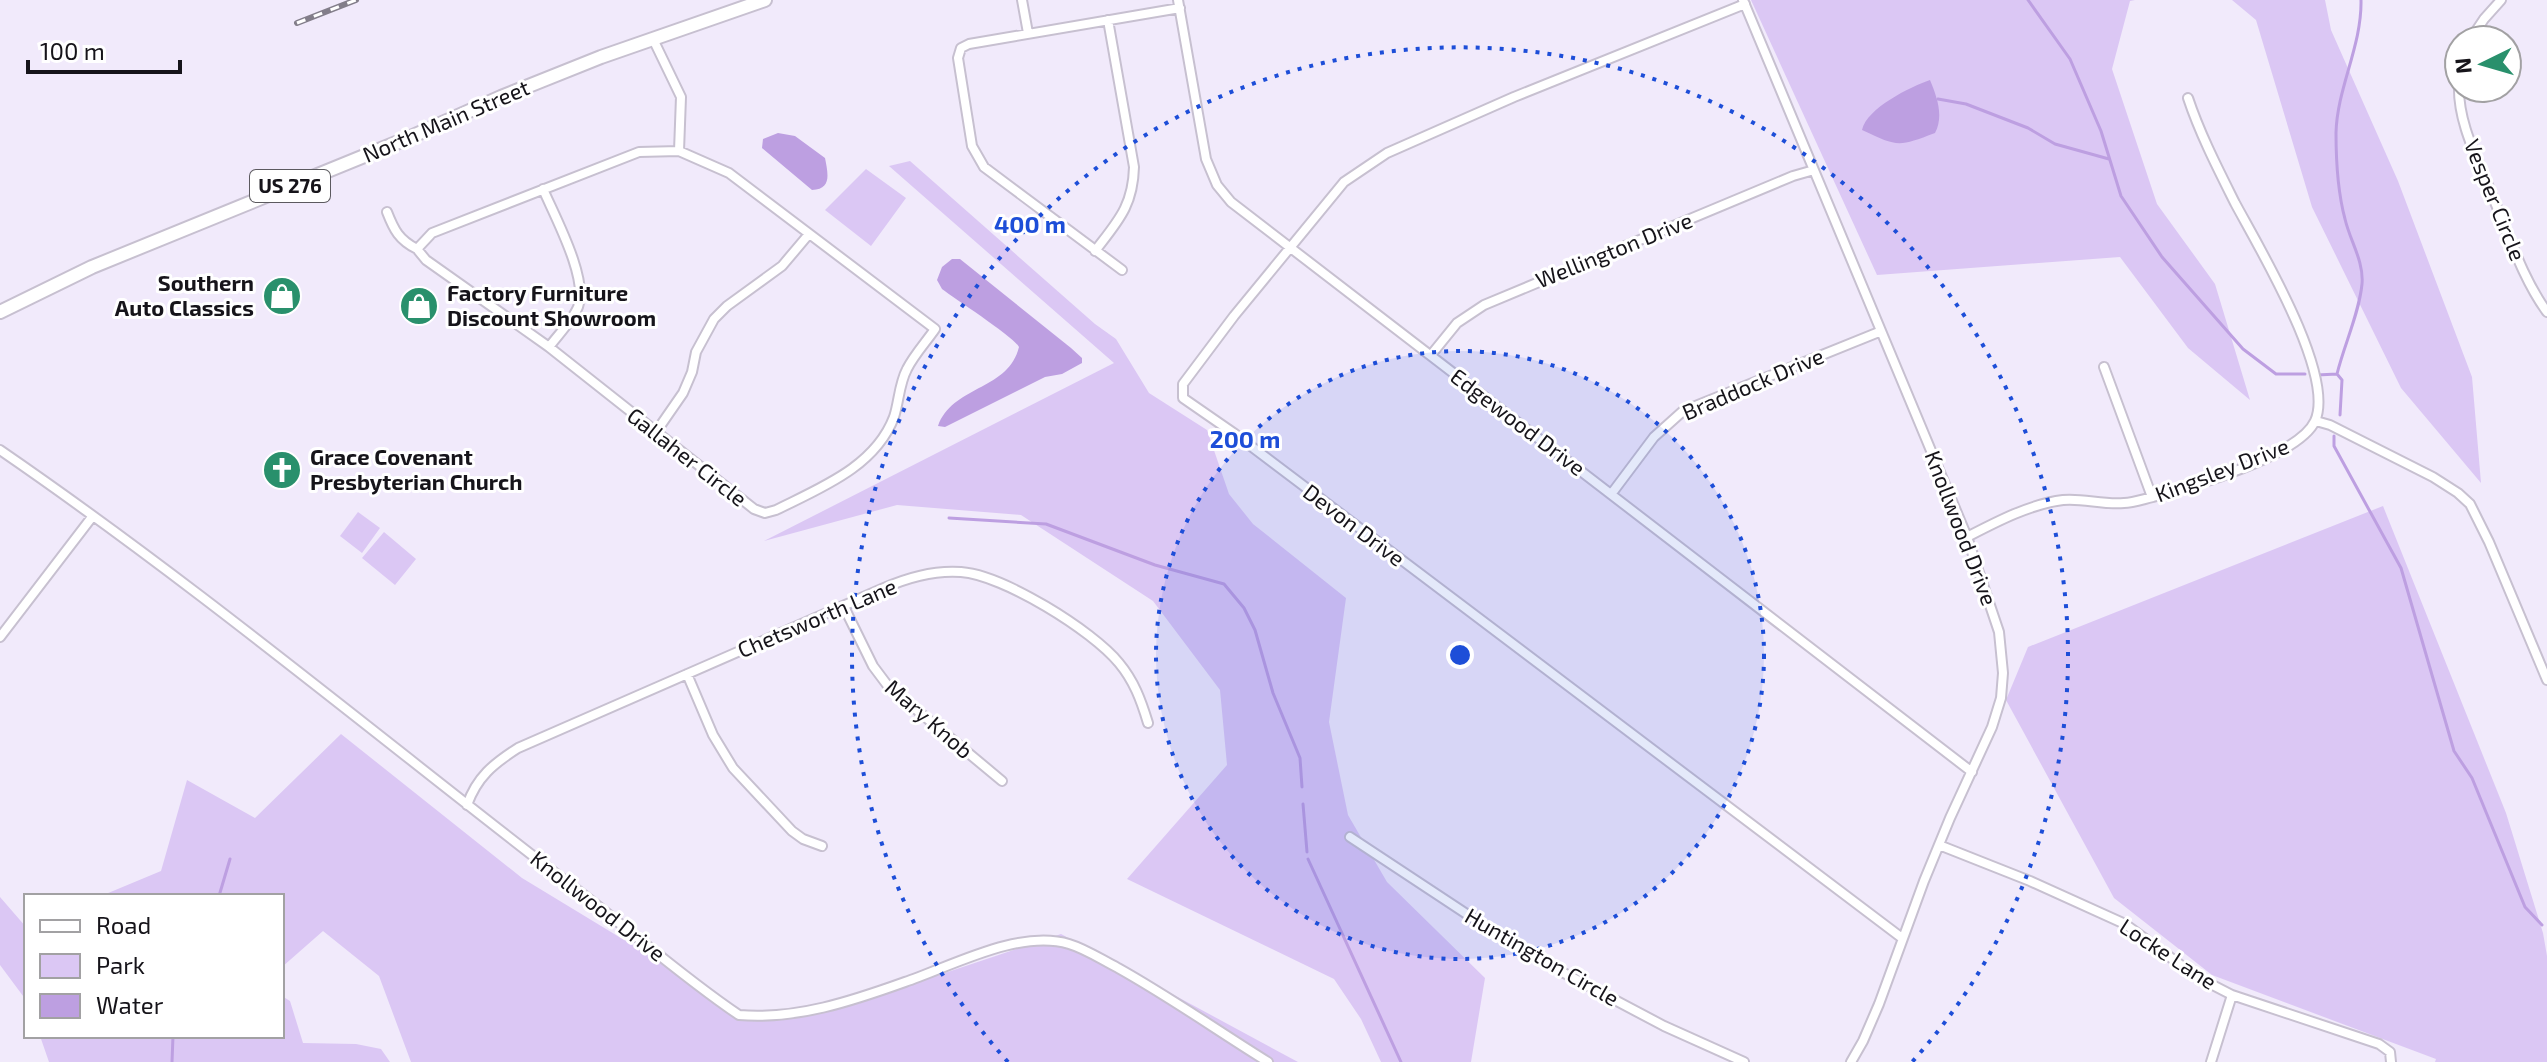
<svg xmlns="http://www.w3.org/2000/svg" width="2547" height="1062" font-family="'Exo 2',sans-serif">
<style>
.green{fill:#dbc7f4}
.water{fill:#bd9fe1}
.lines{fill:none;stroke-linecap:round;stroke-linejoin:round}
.stream{stroke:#bd9fe1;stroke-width:3}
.minor-casing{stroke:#c7c0d0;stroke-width:12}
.primary-casing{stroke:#c7c0d0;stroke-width:16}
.minor{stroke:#fff;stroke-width:8}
.primary{stroke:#fff;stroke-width:12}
.rail-casing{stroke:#837e8a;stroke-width:6}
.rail{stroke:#fff;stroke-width:3;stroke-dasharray:9;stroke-linecap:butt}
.ring{fill:none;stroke:#1d4ed8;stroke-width:4;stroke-dasharray:4 8}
.labels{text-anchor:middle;stroke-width:6;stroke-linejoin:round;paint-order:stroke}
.shield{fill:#fff;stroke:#5c5a5f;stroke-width:2}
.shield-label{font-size:20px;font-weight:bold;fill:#16141a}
.street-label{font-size:22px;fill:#16141a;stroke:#fff}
.poi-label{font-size:22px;font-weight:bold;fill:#16141a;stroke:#fff;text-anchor:start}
.centre{fill:#1d4ed8;stroke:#fff;stroke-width:4}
.ring-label{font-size:24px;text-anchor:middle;font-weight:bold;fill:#1d4ed8;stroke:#fff;stroke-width:6;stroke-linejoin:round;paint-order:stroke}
</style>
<rect width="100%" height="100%" fill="#f1eafb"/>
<path class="green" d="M1751,0H2135L2130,1L2112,69L2157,204L2215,284L2250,400L2188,348L2120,257L1877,275Z
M2232,0H2325L2331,30L2398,181L2472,377L2481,483L2401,388L2312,207L2256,20Z
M910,161L1095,324L1116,339L1149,393L1207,430L1229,494L1253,524L1346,598L1329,722L1348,815L1387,882L1485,978L1471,1062H1381L1361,1019L1334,979L1127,879L1227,765L1220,690L1153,601L1021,515L897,505L764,541L1114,363L889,166Z
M866,169L906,198L871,246L825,210Z
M2383,506L2506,813L2543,933L2547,956V1062H2435L2436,1059L2212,975L2114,898L2006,700L2028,647Z
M358,512L380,528L362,553L340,536Z
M384,532L416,559L395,585L362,558Z
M341,734L522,878L751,1017L870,998L1061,934L1298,1062H411L379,976L323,931L282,967V896H101L161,871L187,780L255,818Z
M0,897L26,927V1000L0,965Z
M282,996L290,1001L303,1043L356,1044L381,1049L390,1062H49L40,1036H282Z"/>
<path class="water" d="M1930,80C1937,97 1944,116 1935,133C1898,147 1898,147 1862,130C1867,108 1910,87 1930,80Z
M778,133L795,136L825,158C828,174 832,189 812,190L762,148L763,139Z
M952,259H960L1071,348L1082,358V363L1062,374L1045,377L945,427L938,426C953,385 1008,391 1019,347C1014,337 955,299 942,289L937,280L942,267Z"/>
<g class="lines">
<path class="stream" d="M2028,0L2070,59L2101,131L2121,196L2162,257L2243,349L2276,374H2305
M1938,99L1966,104L2028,128L2055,144L2109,159
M2317,375L2337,374
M2340,415L2342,380L2337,374C2344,345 2359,314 2362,284C2364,261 2350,241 2345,219C2338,193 2336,160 2336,133C2337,88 2362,46 2361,0
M2334,436V446L2401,568L2454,751L2472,778L2525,907L2542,925
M949,518L1046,524L1155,565L1224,584L1244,608L1255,630L1273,693L1300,758L1302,787
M1303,804L1307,852
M1308,859L1401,1062
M219,896L230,859
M172,1062L173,1036"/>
<defs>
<path id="minor" d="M1022,0L1028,33
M1178,0L1206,159L1217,185L1231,202L1972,772
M1743,0L1967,537L1999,632L2003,673L2001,698L1992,727L1950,818L1924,881L1879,1004L1863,1041L1851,1062
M1745,4L1514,97L1387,153L1344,182L1234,316L1183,384V398L1235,434L1902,938
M653,39L681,97L679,151
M2470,40L2484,19L2501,0
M2459,83C2457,124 2480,163 2494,200C2510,238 2523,279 2547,312
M679,151L729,173L935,329C926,342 914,355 907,369C899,384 899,402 894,417C875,467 820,488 776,510L765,513L754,509L549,347L426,260L417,249L432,233L639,152Z
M543,189C554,215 589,279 578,307C572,321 558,335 549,347
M387,212C394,230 399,240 417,249
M1095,251C1118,221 1133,206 1134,167L1108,20
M1122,270L984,167L972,146L958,58L961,48L969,44L1180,8
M1431,355L1457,323L1484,305L1793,176L1814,170
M2104,367L2152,497
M2316,421L2330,425L2433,477L2458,493L2470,504L2489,542L2547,680
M656,432L683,393L692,372L696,352L714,319L727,306L782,266L809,234
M0,450C198,586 382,740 572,886C628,928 681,976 739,1015C796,1020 852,1001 905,982C952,966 1019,929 1069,944C1086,949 1102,960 1118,968C1170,997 1218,1031 1268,1062
M1612,493L1654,437L1683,411L1879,332
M1967,537C1996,522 2030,504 2063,500C2083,498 2103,505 2124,503C2133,503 2144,499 2153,497C2191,487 2299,456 2315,421C2336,375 2258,246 2235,203C2218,169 2200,134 2188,98
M844,607L873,666L888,686L1002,781
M0,637L92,517
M687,674L713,735L733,768L792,831L803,839L822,846
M467,805C477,777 493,764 518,748L884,588C909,577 934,570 961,572C1003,575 1092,630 1119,663C1134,681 1141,700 1148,723
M1350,837L1509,942L1562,972L1664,1026L1744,1062
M1939,845L2030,881L2125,924L2197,977L2232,995L2379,1044L2390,1052L2391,1062
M2211,1062L2232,995"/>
<path id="primary" d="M0,312L92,267L406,139L501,97L601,57L765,0"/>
</defs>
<use href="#minor" class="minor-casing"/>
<use href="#primary" class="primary-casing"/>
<use href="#minor" class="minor"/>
<use href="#primary" class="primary"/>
<defs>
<path id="rail" d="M297,23L356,0"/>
</defs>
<use href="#rail" class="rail-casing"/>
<use href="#rail" class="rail"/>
</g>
<circle cx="1460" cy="655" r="304" fill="#1d4ed8" fill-opacity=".12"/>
<g class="ring">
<circle cx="1460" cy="655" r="304"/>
<path d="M1008 1062A608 608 0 1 1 1912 1062"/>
</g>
<defs>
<symbol id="shop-disc" viewBox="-11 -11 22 22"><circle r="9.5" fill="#29906c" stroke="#fff"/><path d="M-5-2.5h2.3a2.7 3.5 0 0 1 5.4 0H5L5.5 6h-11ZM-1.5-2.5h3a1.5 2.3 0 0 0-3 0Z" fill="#fff"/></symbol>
<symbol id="church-disc" viewBox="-11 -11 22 22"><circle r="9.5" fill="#29906c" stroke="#fff"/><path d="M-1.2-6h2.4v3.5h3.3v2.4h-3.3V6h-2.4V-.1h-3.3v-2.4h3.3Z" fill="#fff"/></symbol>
</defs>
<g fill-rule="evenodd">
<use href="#shop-disc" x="260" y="274" width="44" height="44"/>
<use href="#shop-disc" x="397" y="284" width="44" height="44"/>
<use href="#church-disc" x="260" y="448" width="44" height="44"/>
</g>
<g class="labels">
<rect class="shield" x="250" y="170" width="80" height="32" rx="6"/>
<g class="shield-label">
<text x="290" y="193">US 276</text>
</g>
<g class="street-label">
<text transform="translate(446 121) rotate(-23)" y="8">North Main Street</text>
<text transform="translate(2495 200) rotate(68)" y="8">Vesper Circle</text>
<text transform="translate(1614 250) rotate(-22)" y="8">Wellington Drive</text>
<text transform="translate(1753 384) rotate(-23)" y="8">Braddock Drive</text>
<text transform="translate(1518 422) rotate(37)" y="8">Edgewood Drive</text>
<text transform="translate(687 457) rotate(38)" y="8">Gallaher Circle</text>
<text transform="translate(2222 470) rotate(-21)" y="8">Kingsley Drive</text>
<text transform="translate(1354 525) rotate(37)" y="8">Devon Drive</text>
<text transform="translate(1961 528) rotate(69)" y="8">Knollwood Drive</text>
<text transform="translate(817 618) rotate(-23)" y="8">Chetsworth Lane</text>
<text transform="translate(929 719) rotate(41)" y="8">Mary Knob</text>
<text transform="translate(598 906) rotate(38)" y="8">Knollwood Drive</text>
<text transform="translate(2168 954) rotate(33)" y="8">Locke Lane</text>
<text transform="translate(1542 957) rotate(30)" y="8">Huntington Circle</text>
</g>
<g class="poi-label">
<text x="254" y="291" text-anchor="end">Southern<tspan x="254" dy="25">Auto Classics</tspan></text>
<text x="447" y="301">Factory Furniture<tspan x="447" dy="25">Discount Showroom</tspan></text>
<text x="310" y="465">Grace Covenant<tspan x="310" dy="25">Presbyterian Church</tspan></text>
</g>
</g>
<circle cx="1460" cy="655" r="12" class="centre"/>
<g class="ring-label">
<text x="1030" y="233">400 m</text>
<text x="1245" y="448">200 m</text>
</g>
<rect x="24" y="894" width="260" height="144" fill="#ffffff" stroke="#a2a1a3" stroke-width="2"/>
<rect x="40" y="920" width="40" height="12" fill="#ffffff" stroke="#a2a1a3" stroke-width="2"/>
<text x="96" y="934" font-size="24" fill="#16141a">Road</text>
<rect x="40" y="954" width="40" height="24" fill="#dbc7f4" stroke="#a2a1a3" stroke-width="2"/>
<text x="96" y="974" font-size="24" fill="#16141a">Park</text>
<rect x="40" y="994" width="40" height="24" fill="#bd9fe1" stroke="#a2a1a3" stroke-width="2"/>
<text x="96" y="1014" font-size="24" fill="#16141a">Water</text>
<g transform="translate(2483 64) rotate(265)"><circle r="38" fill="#ffffff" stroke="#a2a1a3" stroke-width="2"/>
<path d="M0-6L14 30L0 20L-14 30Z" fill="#29906c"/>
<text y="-12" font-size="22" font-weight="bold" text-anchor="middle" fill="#16141a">N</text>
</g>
<path d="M28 60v12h152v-12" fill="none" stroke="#16141a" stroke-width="4"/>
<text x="40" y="60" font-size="24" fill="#16141a" stroke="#ffffff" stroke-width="6" paint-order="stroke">100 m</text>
</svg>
